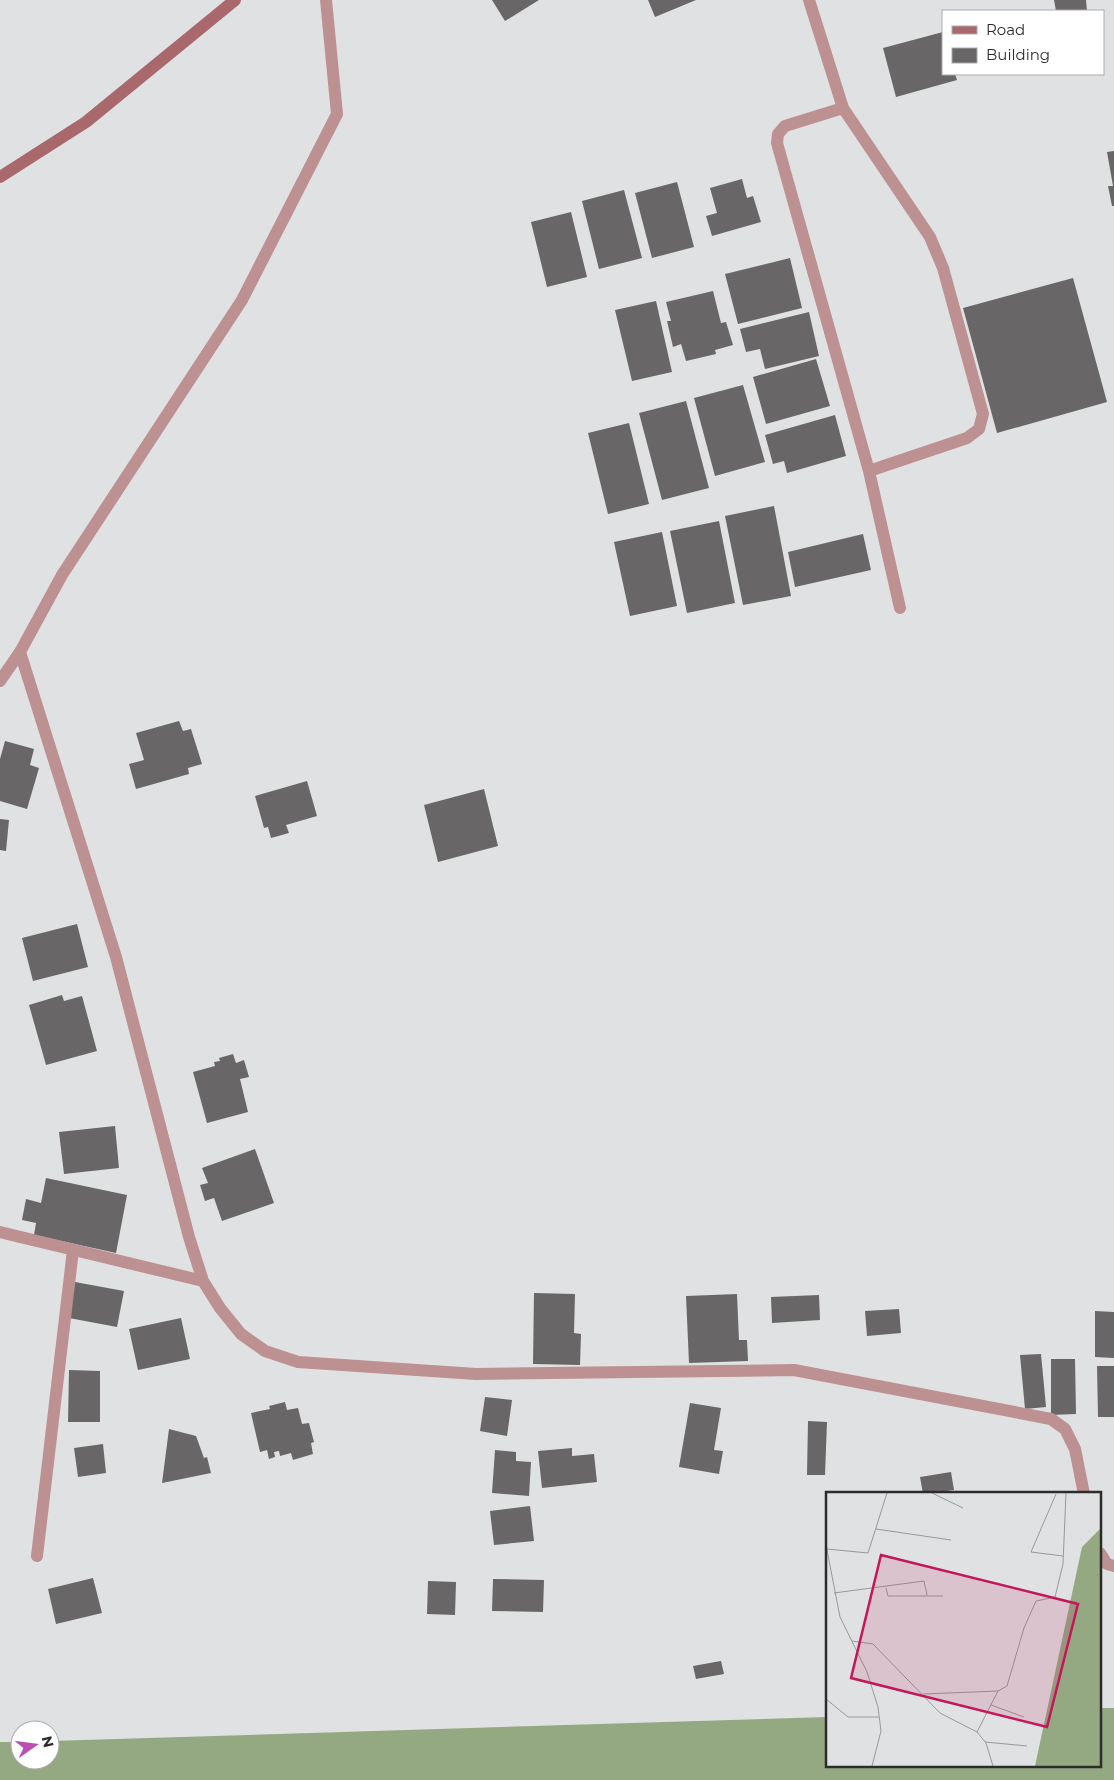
<svg xmlns="http://www.w3.org/2000/svg" width="1114" height="1780" font-family="Montserrat,sans-serif">
<style>
.forest{fill:#94a981}
.building{fill:#686667}
.lines{fill:none;stroke-linecap:round;stroke-linejoin:round}
.minor{stroke:#bd9092;stroke-width:12}
.tertiary{stroke:#bd9092;stroke-width:12}
.secondary{stroke:#a9696c;stroke-width:12}
.inset-road{fill:none;stroke:#98999a;stroke-width:1}
.view{fill:#c2185b;fill-opacity:0.15;stroke:#c2185b;stroke-width:2.5}
.inset-edge{fill:none;stroke:#2c2c2d;stroke-width:2.5}
</style>
<rect width="100%" height="100%" fill="#e0e1e2"/>
<path class="forest" d="M1100,1708H1114V1780H0V1742H20V1760H50V1741L828,1717V1766H1100Z"/>
<path class="building" d="M492,0H539L505,21Z
M648,0H696L655,17Z
M1054,0H1086L1087,11H1056Z
M943,32V74H955L957,80L896,97L883,48Z
M1114,151V206H1112L1108,186H1113L1107,152Z
M742,179L747,198L753,196L761,222L712,236L706,216L717,213L710,188Z
M677,182L694,247L652,258L635,193Z
M624,190L642,258L599,269L582,201Z
M571,212L587,277L547,287L531,222Z
M790,258L802,308L738,324L725,274Z
M1073,278L1107,402L997,433L963,308Z
M713,291L721,323L726,322L733,345L715,350L716,354L686,361L681,344L673,347L667,321H671L666,302Z
M656,301L672,372L632,381L615,310Z
M809,312L819,356L765,369L760,349L746,352L740,329Z
M816,359L830,406L766,424L753,377Z
M743,385L765,462L715,476L694,398Z
M686,401L709,488L662,500L639,413Z
M835,415L846,456L787,473L784,461L773,464L765,435Z
M629,423L649,504L608,514L588,433Z
M774,506L791,596L743,605L725,516Z
M719,521L735,603L687,613L670,531Z
M662,532L677,606L630,616L614,542Z
M863,534L871,570L795,587L788,552Z
M179,721L183,731L191,729L202,764L188,768L189,774L136,789L129,764L144,760L136,733Z
M5,741L34,749L30,765L39,768L27,809L0,801V759Z
M307,781L317,816L286,825L289,833L271,838L268,827L264,828L255,796Z
M484,789L498,846L438,862L424,805Z
M0,819L9,820L6,851L0,850Z
M77,924L88,967L33,981L22,938Z
M62,995L64,1001L82,996L97,1051L46,1065L29,1005Z
M233,1054L236,1063L244,1060L249,1077L240,1079L248,1112L207,1123L193,1072L215,1066L214,1062L220,1061L219,1058Z
M115,1126L119,1168L64,1174L59,1132Z
M255,1149L274,1203L222,1221L214,1198L205,1201L200,1185L208,1183L202,1168Z
M46,1178L127,1195L116,1253L34,1235L36,1223L22,1220L26,1199L41,1203Z
M75,1282L124,1291L117,1327L69,1318Z
M534,1293L575,1294L574,1333L581,1334L580,1365L533,1364Z
M737,1294L739,1340H747L748,1361L689,1363L686,1296Z
M819,1295L820,1320L772,1323L771,1297Z
M899,1309L901,1333L867,1336L865,1311Z
M1095,1311L1114,1312V1358L1095,1357Z
M181,1318L190,1359L138,1370L129,1329Z
M1041,1354L1046,1407L1025,1409L1020,1355Z
M1051,1359H1075L1076,1414L1051,1415Z
M1097,1366H1114V1417H1098Z
M69,1370L100,1371V1422H68Z
M485,1397L512,1400L507,1436L480,1431Z
M285,1402L287,1410L298,1408L302,1424L309,1423L314,1442L311,1443L313,1454L293,1460L291,1453L280,1456L279,1451L274,1452L275,1457L269,1459L267,1450L260,1452L251,1413L270,1409L269,1406Z
M690,1403L721,1408L714,1450L723,1451L719,1474L679,1467Z
M808,1421L827,1422L825,1475H807Z
M169,1429L196,1436L204,1458L207,1457L211,1473L162,1483Z
M103,1444L106,1473L78,1477L74,1448Z
M572,1448V1456L594,1454L597,1482L542,1488L538,1451Z
M495,1450L516,1452V1461L531,1462L529,1496L492,1493Z
M951,1472L954,1490L923,1494L920,1477Z
M530,1506L534,1541L494,1545L490,1511Z
M93,1578L102,1613L56,1624L48,1589Z
M493,1579L544,1580L543,1612L492,1611Z
M428,1581L456,1582L455,1615L427,1614Z
M721,1661L724,1674L696,1679L693,1666Z"/>
<g class="lines">
<path class="minor" d="M809,0L843,108L930,237L943,268L983,414L979,429L967,438L869,471
M843,108L785,126L778,134L777,143L869,471L900,608
M20,652L116,957L189,1237L203,1281L220,1308L241,1334L265,1351L298,1362L476,1374L794,1370L1051,1419L1065,1429L1075,1449L1084,1494
M0,1232L203,1281
M1100,1553L1107,1564L1114,1566
M37,1556L73,1250"/>
<path class="tertiary" d="M0,681L20,652L62,575L242,300L337,114L326,0"/>
<path class="secondary" d="M0,177L86,122L235,0"/>
</g>
<g transform="translate(826 1492)">
<rect width="275" height="275" fill="#e0e1e2"/>
<path d="M275,36V274H209L256,55Z" fill="#94a981"/>
<path class="inset-road" d="M106,1L137,16M230,2L205,60L237,64M50,37L125,48M0,53L14,125L41,180L52,215L55,239L46,274M1,57L42,61L61,1M60,96L62,104H117M8,101L98,89L101,103M26,149L47,152L114,221L151,240L160,251L167,274M97,202L172,199L181,194L198,136L210,109L229,105L237,72L240,1M0,207L22,225H53M165,213L198,225M151,240L172,199M159,250L201,254"/>
<path class="view" d="M55,63L252,112L221,235L25,186Z"/>
<rect width="275" height="275" class="inset-edge"/>
</g>
<rect x="942" y="10" width="162" height="65" fill="#ffffff" stroke="#ababab"/>
<rect x="952" y="26" width="25" height="8" fill="#a9696c" stroke="#ababab"/>
<text x="986" y="35" font-size="15" fill="#2c2c2d">Road</text>
<rect x="952" y="48" width="25" height="15" fill="#686667" stroke="#ababab"/>
<text x="986" y="60" font-size="15" fill="#2c2c2d">Building</text>
<g transform="translate(35 1745) rotate(76)"><circle r="24" fill="#ffffff" stroke="#ababab"/>
<path d="M0-4L9 19L0 12L-9 19Z" fill="#b94fb0"/>
<text y="-8" font-size="14" font-weight="bold" text-anchor="middle" fill="#2c2c2d">N</text>
</g>
</svg>
